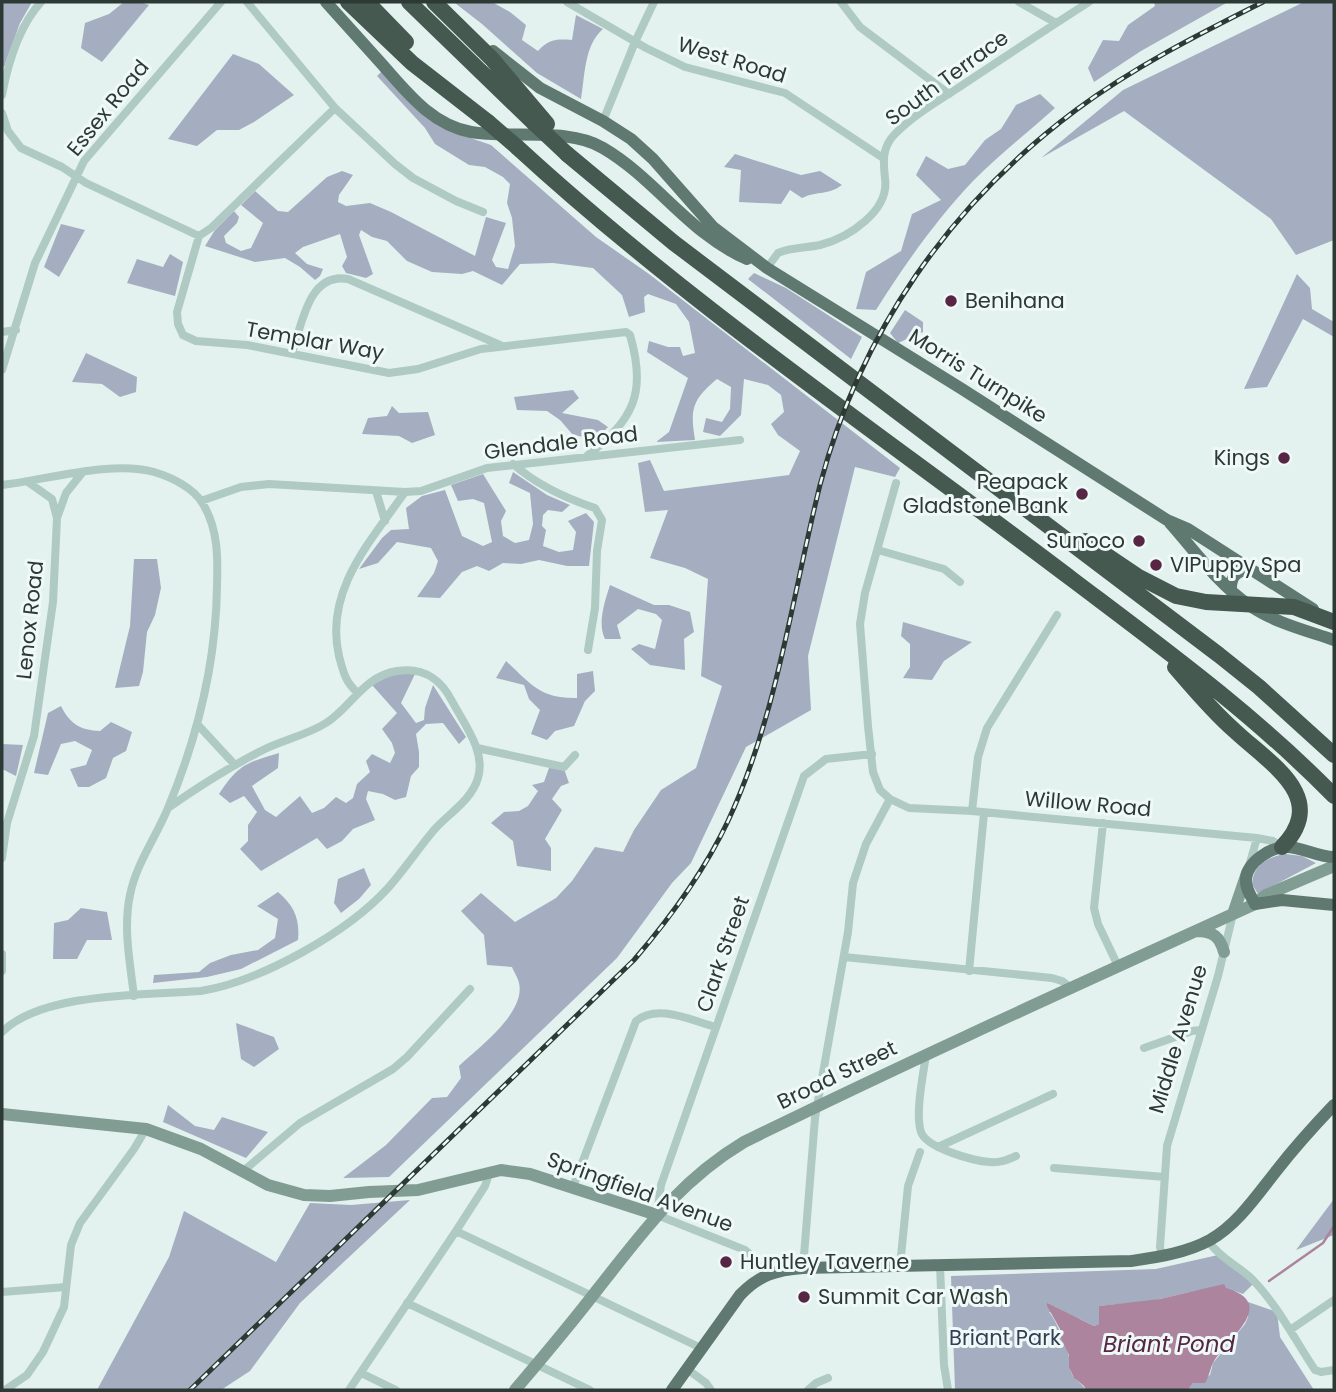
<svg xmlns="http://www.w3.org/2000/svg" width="1336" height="1392" font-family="Poppins,sans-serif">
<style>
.green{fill:#a4aec0}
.water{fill:#ac849e}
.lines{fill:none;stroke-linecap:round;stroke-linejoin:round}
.stream{stroke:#ac849e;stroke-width:2.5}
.street{stroke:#afc9c3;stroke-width:8}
.secondary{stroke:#819d93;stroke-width:12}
.primary{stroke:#607970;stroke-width:12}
.highway{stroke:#455951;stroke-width:16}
.rail-casing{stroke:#2d3934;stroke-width:5}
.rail{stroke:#eff9f8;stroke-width:2.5;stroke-dasharray:8;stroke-linecap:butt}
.highway-bridge{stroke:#455951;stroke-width:16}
.poi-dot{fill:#562644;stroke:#eff9f8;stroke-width:2.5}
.labels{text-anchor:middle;stroke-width:6;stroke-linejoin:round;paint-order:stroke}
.street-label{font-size:21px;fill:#2d3934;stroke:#eff9f8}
.poi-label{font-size:21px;fill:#2d3934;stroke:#eff9f8;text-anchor:start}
.park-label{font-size:21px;fill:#333e55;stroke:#eff9f8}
.water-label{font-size:23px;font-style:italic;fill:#562644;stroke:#eff9f8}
</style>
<rect width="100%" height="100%" fill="#e3f2ef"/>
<path class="green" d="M2,2H32L20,23L4,67H2Z
M124,2H140L149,5L102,62L81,48L85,23L109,14Z
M456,2H492L510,12L526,25L522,40L538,51C549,39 556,39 572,40L576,15L603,29C584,45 585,76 581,99L537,73L482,24L455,3Z
M1154,2H1228L1141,51L1094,82L1088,68L1103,40L1119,41L1128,25L1155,6Z
M1304,2H1334V240L1296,255L1271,219L1124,111L1041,158L1123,90Z
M233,54L259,64L294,95L254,122L239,130H217L197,146L168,139Z
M384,69L456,133L491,145L596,237L649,274L900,468L895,477L855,467L808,656L811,710L746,747L691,863L672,883L617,958L389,1177L343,1178L386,1145L432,1098L447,1097L461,1078L459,1066C478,1048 526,1013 519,983C518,978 514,972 512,967L487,965L484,935L461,911L481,893L515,922L556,898L572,881L595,847L623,852L634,830L661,790L696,768L722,686L701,676L708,579L685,568L650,558L668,510L645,512L638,463L650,460L664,491L789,475L800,451L778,435L771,424L784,412L781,395L768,385L744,379L741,415L720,436L703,432L706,418L722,422L730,409L731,387L717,379C692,400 690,409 695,440L656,442L669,432L688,378L647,352L649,341L668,347H680L683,356L695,353L689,322L676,304L648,294L644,297L645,312L629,317L622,295L593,268L553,263L520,264L502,285L473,271L462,274L432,272L407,261L387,241L372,237L361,230L359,235L373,274L366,278L346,273L342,266L347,257L340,234L303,247L295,253L307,264L323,269L320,276L315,280L300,267L285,258L255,262L205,246L215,230L234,211L239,217L237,223L224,236L226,243L241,251L251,248L263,223L241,205L255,191L278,211L288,212L327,177L342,171L353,175L339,195L338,202L346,206L370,203L391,212L475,256L486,217L506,223L492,260L496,267L508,269L515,246L512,218L507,203L510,184L503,177L485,167L469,165L435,144L425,128L377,76Z
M1040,94L1055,108C1028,132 999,155 974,180C936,220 905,264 876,310L856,309L866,272L901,251L912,214L941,200L916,175L926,156L948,169L965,165L985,140L1001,129L1016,105Z
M735,154L801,175L820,171L842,185C827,196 819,190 802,198L790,190L781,204L739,202L741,170L724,167Z
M61,224L85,230L59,277L44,267Z
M170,254L183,262L175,296L127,283L137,259L163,267Z
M754,273L786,288L862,337L851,359L748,279Z
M1297,274L1310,288L1312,309L1334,322V337L1303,319L1267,387L1244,389Z
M905,310L923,322V332L898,343L890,333Z
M86,353L137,377L136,392L120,397L102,384L72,382Z
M573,390L579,398L562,413L598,420L608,427L596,439L573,435L560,420L547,411L517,410L514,397Z
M392,406L399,413L428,412L435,435L412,443L399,436L362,434L368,418L387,416Z
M513,472L547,495L570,505L562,512L548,510L543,515L542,526L546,530L543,546L559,552L573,550L576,532L568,521L586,513L594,522L589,566H567L539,560L521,564L503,563L489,571L477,566L462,572L440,598L417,597L434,573L438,561L431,548L397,542L378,563L359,569L382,538L391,530L409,529L406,508L422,496L445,490L462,536L483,546L492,542L484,503L473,499L458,501L451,485L483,474L506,511L501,521L503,536L515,543L529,540L533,524L530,493L509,483Z
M134,559H157L161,588L155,615L147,632L143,672L139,686L115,688L130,626Z
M610,585L654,605H669L690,612L694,632L684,639L685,670L650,665L631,649L639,644L655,649L662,620L656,614L638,609L617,625L621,639H605C597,623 605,601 610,585Z
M903,622L972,642L944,661L932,680L903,678L910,667V644L901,636Z
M506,661C531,684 540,699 577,698V674L593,671L595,691L585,701L574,726L555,731L547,740L531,734L540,710L529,699L524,685L496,678Z
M395,673L415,674L401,703L416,723L424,720L425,708L433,685L466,737L459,744L443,723L426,724L416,734L419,752V767L411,776L406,797L395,800L383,794L368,791L366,799L375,820L353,829L342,841L327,849L317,838L261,871L240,849L248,841V825L257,812L244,796L230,803L219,794C239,764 246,763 279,753L278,768L252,786L265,810L276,817L300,796L312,813L324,808L336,797L346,803L353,798L357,784L370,772L366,761L372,754L390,763L395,753L392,743L382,729L397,713L372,685Z
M61,706C70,724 80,730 100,731L111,722L132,732L126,751L113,758L106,778L89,787H78L70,769L86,765L92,750L75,741L61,744L48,775L34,773L48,713Z
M2,744L23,745L16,776L2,769Z
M549,768L564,769L569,783L561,786L552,799L562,810L545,839L551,848V871L517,866L513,841L491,823L504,812L519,811L528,806L538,791L532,785L544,782Z
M1285,854L1302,856L1316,863L1258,894L1252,884C1253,865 1268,857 1285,854Z
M364,868L371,885L359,899L341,913L334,903L338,879Z
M278,892C294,906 300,918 298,940L241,969L207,977L153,983L154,975L199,972L210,963L231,955L258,950L275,938L278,919L257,906Z
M81,908L107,912L112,940H87L77,959H53L54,923L68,920Z
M236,1023L274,1037L279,1049L254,1067L241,1059Z
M168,1105L195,1126L214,1130L222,1117L268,1132L246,1158L163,1122Z
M1334,1199V1235L1296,1250Z
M410,1200L300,1303L250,1371L221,1390H97L169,1257L184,1211L276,1262L310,1203L351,1205Z
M1218,1255L1255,1282L1243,1294C1213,1282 1180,1296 1149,1301C1133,1303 1115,1304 1099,1306V1324L1094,1326L1080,1319L1049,1312C1056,1320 1068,1348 1069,1357C1070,1364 1069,1368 1072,1374C1075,1381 1082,1383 1086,1390H955L951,1276L1156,1269Z
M1248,1302L1277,1312L1280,1337L1314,1390H1188L1193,1383L1210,1375L1213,1363L1245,1324L1248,1317Z"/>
<path class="water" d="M1224,1284L1226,1288C1280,1304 1226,1339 1213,1363C1210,1369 1209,1377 1205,1383H1193L1188,1390H1086L1084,1386L1074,1378L1069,1367V1355L1060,1336V1329L1047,1306V1303L1094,1326L1099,1324V1306L1160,1299Z"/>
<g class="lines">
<path class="stream" d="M1269,1281L1323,1243L1334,1226"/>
<path class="street" d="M247,2L335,108L395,164L413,178L456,201L483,212
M567,2L646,48L685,67L785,93L883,158
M841,2L860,27L949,94
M1019,2L1056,23
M2,95C8,63 19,26 41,2
M2,113L8,131L21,148L62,167L86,183L199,236L211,228L335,108
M603,121L635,42L654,2
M199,236L177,312L178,324L183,335L196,341L247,345L389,373L418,369L481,349L626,332L630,335C647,393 634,419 587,456
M767,268L778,253C791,247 806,248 820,245C848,238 890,211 885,178C883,161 882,147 895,134C914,114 942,99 964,84C1006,56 1047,29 1089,2
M2,332L16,330
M292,353C302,325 308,272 348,279L500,345
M2,370L35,263L84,161L221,2
M513,464C537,485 565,498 595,508L602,520L597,551L595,608L588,650
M28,482L52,499L57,518
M896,483L865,593L860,624L868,726L873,772L880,790L890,799L909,808L972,811L1257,838L1273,841L1282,847
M2,485C46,480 112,460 154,472C171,477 194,488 203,504C218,529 218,557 217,586C216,664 198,736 168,808C156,837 136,864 130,895C123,928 130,963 134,996
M376,491L385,521
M201,501L241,487L269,484L405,492
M878,550L944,569L960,582
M358,693C345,682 343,671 339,656C324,591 370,542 405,492L421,491L487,468L740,440
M198,725L235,765
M477,748L564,767L575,755
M972,811L978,757L987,728L1057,615
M1103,823L1094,908L1098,924L1118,966
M2,858L7,823L34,736L53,602L57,518L66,493L82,473
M1249,866L1257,838
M2,954V971
M844,957L1052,978L1062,981L1071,988
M969,971L984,813
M2,1032C42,992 146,995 201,991C261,981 347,933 388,888C404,870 418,849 434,830C449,813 471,801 478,778C486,751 464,724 452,701C440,678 423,667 397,671C364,676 351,707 326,723C307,735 283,740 263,750C229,767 198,787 168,808
M1144,1048L1192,1031L1201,1030
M926,1055C923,1075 915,1114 921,1132C926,1148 974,1161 990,1162C1000,1163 1007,1160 1016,1156
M938,1147L1053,1094
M1054,1168L1165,1177
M242,1172L300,1123L393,1069L407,1057L470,989
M573,1187L636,1021C658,1003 692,1021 716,1027
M456,1231L701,1348
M1208,1241C1222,1260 1238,1265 1253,1280C1278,1306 1295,1340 1315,1370L1321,1372L1334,1370
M1162,1256L1160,1247L1167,1146L1218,976L1233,914
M940,1265L944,1365L948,1390
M900,1266L908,1186L920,1152
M803,1268L815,1118L848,932L853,883L866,844L890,799
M765,1274L753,1257L745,1250L657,1215L661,1185L804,776L826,759L872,754
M2,1292L66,1287
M407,1303L590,1390
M1290,1330L1334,1300
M687,1369L706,1383L711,1390
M361,1373L396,1390
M5,1390L27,1375L43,1352L64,1307L71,1245L80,1223L134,1149L146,1129
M349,1390L456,1231L485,1186L490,1171
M808,1390L816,1383L828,1378"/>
<path class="secondary" d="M1233,914L1247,873
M1197,931C1213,931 1220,937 1224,952
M2,1114L146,1129L201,1149L268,1185L304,1195L330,1196L369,1192L418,1190L501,1170L530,1174L657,1215
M515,1390C543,1357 571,1324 597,1290C643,1232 679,1181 744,1142C913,1059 1084,982 1255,904L1266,895L1334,866"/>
<path class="primary" d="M326,2C344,22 362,42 380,62C406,91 430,124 471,132C511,139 568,127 603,148C656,179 689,234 747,259
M493,51L540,88L603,121L631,139L653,159L713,227L767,268L962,389L1167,520L1188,529L1313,609
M1170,523C1195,551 1218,584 1249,605C1275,623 1305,630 1334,640
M1231,591C1230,575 1238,569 1253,571
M1334,857C1317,857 1303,847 1286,847C1271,847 1247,862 1246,879C1245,888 1251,896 1255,904L1282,900L1334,905
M672,1390L740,1295C759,1275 776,1270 803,1268L1131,1261C1158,1257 1186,1253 1210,1240C1238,1224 1257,1195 1277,1170C1295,1147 1314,1126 1334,1105"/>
<path class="highway" d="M348,2L412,63L488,122
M367,2L406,42
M409,2L534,123
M434,2L492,59L547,124
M517,147C690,306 886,438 1073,580C1163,648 1255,715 1334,796
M567,154L674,243L1219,655L1259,687L1334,755
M1085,541L1137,576L1176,596L1206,602L1294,607L1334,622
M1175,667C1194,689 1213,712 1235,731C1270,764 1330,797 1282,847"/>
<defs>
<path id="rail" d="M190,1390L634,960C670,918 704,872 728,821C777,716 792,597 820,485C860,333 950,204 1076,110C1134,67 1199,34 1263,2"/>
</defs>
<use href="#rail" class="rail-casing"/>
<use href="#rail" class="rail"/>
<path class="highway-bridge" d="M488,122L517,147
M534,123L567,154"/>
</g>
<g class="poi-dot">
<circle cx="951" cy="301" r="7"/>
<circle cx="1284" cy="458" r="7"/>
<circle cx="1082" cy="494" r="7"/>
<circle cx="1139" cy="541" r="7"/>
<circle cx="1156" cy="565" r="7"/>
<circle cx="726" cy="1262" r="7"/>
<circle cx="804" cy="1297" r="7"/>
</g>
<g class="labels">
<g class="street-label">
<text transform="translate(732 60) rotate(17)" y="7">West Road</text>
<text transform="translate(947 78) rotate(-36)" y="7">South Terrace</text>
<text transform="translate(108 108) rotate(-51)" y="7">Essex Road</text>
<text transform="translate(315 341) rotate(10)" y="7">Templar Way</text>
<text transform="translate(978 376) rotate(32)" y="7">Morris Turnpike</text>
<text transform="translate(561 443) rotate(-7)" y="7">Glendale Road</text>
<text transform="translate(30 620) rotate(-84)" y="7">Lenox Road</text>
<text transform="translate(1088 804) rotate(5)" y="7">Willow Road</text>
<text transform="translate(723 954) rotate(-71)" y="7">Clark Street</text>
<text transform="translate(1178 1039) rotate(-73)" y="7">Middle Avenue</text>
<text transform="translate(837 1075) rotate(-26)" y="7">Broad Street</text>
<text transform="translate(640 1192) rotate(20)" y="7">Springfield Avenue</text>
</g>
<g class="poi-label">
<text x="965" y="308">Benihana</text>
<text x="1270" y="465" text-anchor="end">Kings</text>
<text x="1068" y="489" text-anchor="end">Peapack<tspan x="1068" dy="24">Gladstone Bank</tspan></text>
<text x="1125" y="548" text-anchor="end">Sunoco</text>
<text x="1170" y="572">VIPuppy Spa</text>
<text x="740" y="1269">Huntley Taverne</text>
<text x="818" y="1304">Summit Car Wash</text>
</g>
<g class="park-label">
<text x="1005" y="1345">Briant Park</text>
</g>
<g class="water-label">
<text x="1169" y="1352">Briant Pond</text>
</g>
</g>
<rect width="1336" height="1392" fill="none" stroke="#2d3934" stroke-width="7"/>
</svg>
